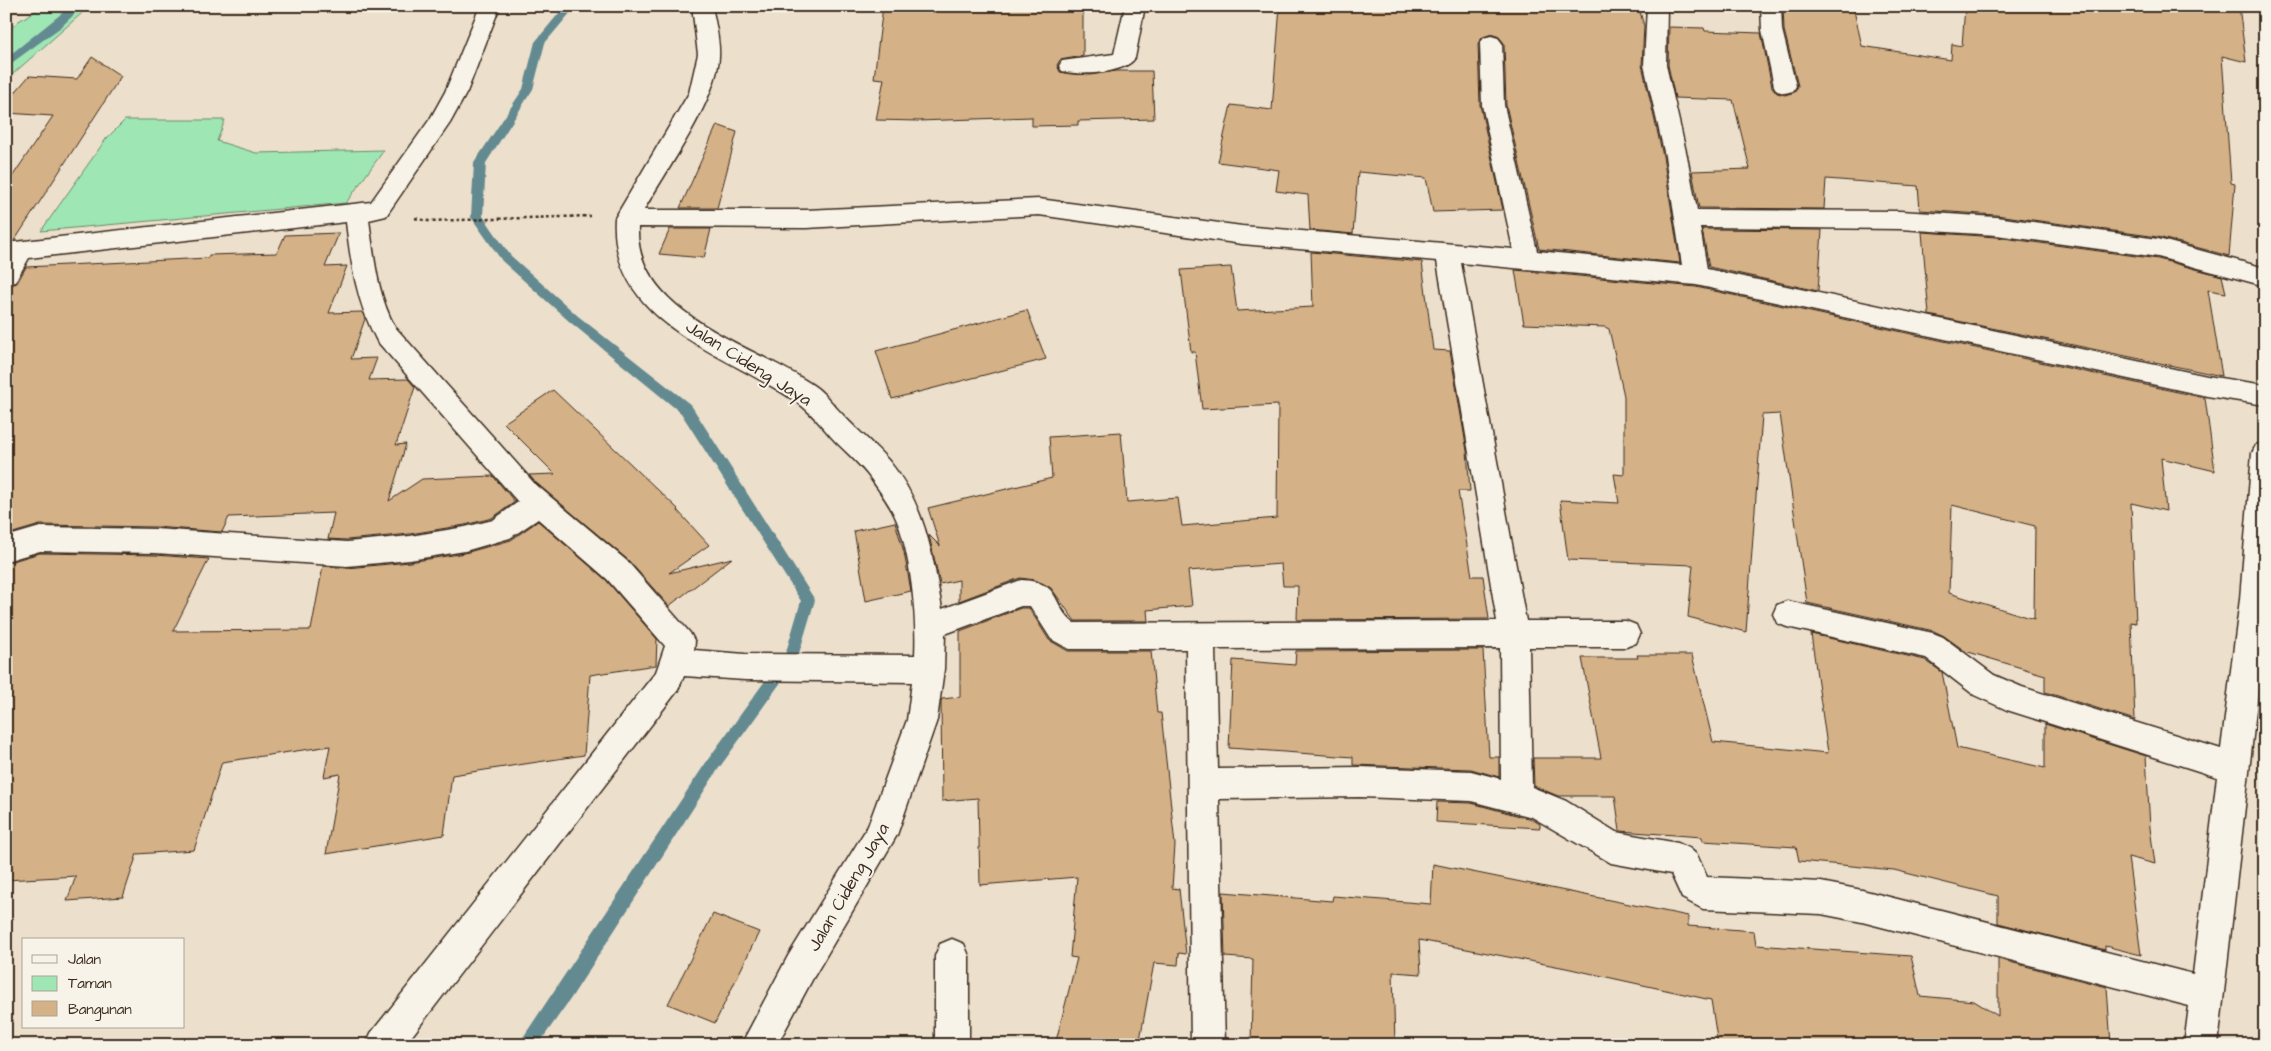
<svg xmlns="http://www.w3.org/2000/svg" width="2271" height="1051" font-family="'Architects Daughter',sans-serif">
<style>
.green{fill:#9ee6b4;stroke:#6c8869}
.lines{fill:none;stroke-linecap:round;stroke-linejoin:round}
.stream{fill:#638a90;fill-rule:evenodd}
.building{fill:#d4b186;stroke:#3b2a1e;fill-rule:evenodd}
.minor-casing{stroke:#3b2a1e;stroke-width:3}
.path{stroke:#3b2a1e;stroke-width:2.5;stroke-dasharray:3 3;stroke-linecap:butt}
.minor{fill:#f7f3e8;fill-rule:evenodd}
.labels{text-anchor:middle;stroke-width:4;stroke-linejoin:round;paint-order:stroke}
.street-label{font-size:18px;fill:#3b2a1e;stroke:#f7f3e8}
</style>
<rect width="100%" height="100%" fill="#ecdfcb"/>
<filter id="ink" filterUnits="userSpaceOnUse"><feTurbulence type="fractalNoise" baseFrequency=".02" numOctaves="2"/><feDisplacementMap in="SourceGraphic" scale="10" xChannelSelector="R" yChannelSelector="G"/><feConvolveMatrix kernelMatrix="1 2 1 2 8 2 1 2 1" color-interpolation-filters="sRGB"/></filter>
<g filter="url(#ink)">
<path class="green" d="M44,6H90L6,80V34L17,22Z
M125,120H225L217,141L256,153L384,150L346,203L41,231L106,139Z"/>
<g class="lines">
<path class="stream" d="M71,6H83L61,27L6,67V58Z
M565,6H576L545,43L533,89L486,163L483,216L510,255L578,316L691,405L815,600L797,660L719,768L571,998L538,1045H518L709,758L786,652L801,601L681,413L570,322L502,261L471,217L474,163L523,89L535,42Z"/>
</g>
<path class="building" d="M883,6H1083V56L1060,60L1057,65L1060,72L1090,75L1116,71H1152L1154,119L1078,121V125L1032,126V117L918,121L876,120L884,79L874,78Z
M1280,6L1639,8L1644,26L1642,65L1663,156L1680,263L1539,249L1506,105L1504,43L1499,37L1492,34L1483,37L1478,43L1480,105L1503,210L1433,212L1426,178L1358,172L1353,234L1310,230L1308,195L1276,191L1279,170L1218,162L1231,105L1272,110Z
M1783,6H1853L1862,46L1951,60L1952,44L1962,46L1965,6H2239L2246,62L2222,56L2231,183L2235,184L2229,256L2158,237L1996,215L1920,210L1918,186L1826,179L1824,209L1699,208L1692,171L1750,169L1733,100L1675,98L1668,65L1669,27L1704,28L1705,31L1761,33L1772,87L1777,93L1785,95L1795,92L1798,86L1784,30Z
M92,57L121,76L15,240L6,241V186L53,116L6,113V103L29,76L77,79Z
M717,125L737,132L717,208H680Z
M670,229H711L704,258L659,254Z
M1702,229L1822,230L1818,291L1709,267Z
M1922,232L1996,237L2158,259L2222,276L2226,293L2208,290L2222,376L1929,315Z
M339,233L325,267L347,266L329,313L362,312L365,319L351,359L377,358L369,380L408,379L415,387L396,445L406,444L389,501L422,479L493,476L515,502L492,518L465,525L410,534L347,540L328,539L334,513L229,517L222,532L155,527L40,525L6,535V293L11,285L17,283L26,267L208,258L209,255L277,253L285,235Z
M1311,252L1422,262L1433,350L1450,351L1467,451L1470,491H1458L1472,576H1483L1489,619L1297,620L1298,586H1283L1281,564L1188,571L1192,606L1147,610L1148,621H1075L1051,588L1035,580L1020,578L959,601V580L940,584L929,535L940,546L928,508L1052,478L1049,437L1121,432L1127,502L1178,498L1182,526L1277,518L1278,405L1202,409L1195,352H1191L1181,270L1231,267L1237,311L1313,307Z
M1515,270L1696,287L2205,398L2215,471L2161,458L2166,511L2131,503L2136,623L2131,622L2135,720L2045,692V675L1965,651L1944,636L1934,631L1807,603L1780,414L1762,415L1746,632L1688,617L1693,565L1568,560L1560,500L1619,503L1614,474L1624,475V396L1609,329L1605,327L1524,324ZM1952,505L2035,526L2034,619L1949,593Z
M1027,310L1046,359L892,399L876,351Z
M553,390L678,509L677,510L709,545L669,573L732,558L669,606L628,560L535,482L529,475L555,474L504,423Z
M538,521L606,580L657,639L656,665L590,675L584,755L452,775L444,835L326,854L340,774L324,777L330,746L222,762L194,850L137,854L123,897L67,901L76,876L6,880V563L40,553L155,555L209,559L173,631L311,630L323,566L347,568L410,562L465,553L511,540Z
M895,522L904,552L911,591L866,601L854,531Z
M1021,608H1029L1049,640L1068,651H1151L1157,713H1161L1175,845L1172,888L1179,889L1186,954L1179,953L1178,965L1154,963L1139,1045H1055L1077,958L1070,957L1077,877L980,885L978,798L942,801L941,701L942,699L960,697V631Z
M1811,634L1925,660L1942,672L1957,748L2045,768V724L2146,756L2150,828L2155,864L2128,857L2141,955L2105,946V950L1998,923V896L1894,870L1799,861L1796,847L1703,841L1702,837L1620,831L1615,796H1558L1534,786L1533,758H1601L1582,658H1638L1637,655H1692L1713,742L1828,753Z
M1483,650L1489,757H1499V777L1471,769L1353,765V757L1229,748L1233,660L1295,665L1296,651Z
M1437,802L1471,803L1531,819L1540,824V828L1436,822Z
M1433,864L1688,916V926L1754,931L1756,945L1911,956L1920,996L1974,1001L1998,1016V959L2107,987L2111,1045H1718L1711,1000L1566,968L1419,940L1421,974L1393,972L1395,1045H1251L1253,959L1225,957L1223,892L1332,901L1333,896L1431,904Z
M713,914L759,932L715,1023L668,1004Z"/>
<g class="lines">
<defs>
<path id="minor" d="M480,6H500L467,92L450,123L386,216L369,220C374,256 377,294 395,327L534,483L627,561L690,633L695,642L694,650L745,654L915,655C917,617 911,557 897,521C891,506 880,491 871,479C861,465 847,453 835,441C823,428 811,412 798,403C727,353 609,325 615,218L689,93L698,54L692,6H712C715,22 720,40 719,56C718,98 666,171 644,210H806L1039,199L1242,226L1513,249L1482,105L1480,43L1484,38L1491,36L1498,38L1502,43L1504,105L1537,251L1682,265L1665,156L1644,65L1647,6H1667L1666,65L1687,156L1697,210L1900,211L1996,217L2158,239L2265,268V286L2158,257L1996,235L1900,229L1700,227L1707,269L2207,376L2265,385V405L2207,396L1696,285L1461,263L1526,621H1626L1636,625L1640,634L1636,643L1626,647H1529L1532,787L1566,801L1616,832L1678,843L1689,848L1697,855L1707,877L1821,882L1862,890L2193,974L2217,777L2007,710L1974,695L1926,658L1787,627L1777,623L1773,614L1777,605L1787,601L1933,633L1943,637L1994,675L2022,687L2221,749L2240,599L2252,453L2256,445L2265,442V630L2218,1045H2184L2189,1006L1862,922L1821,914L1703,909L1682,898L1671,874L1611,863L1532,817L1471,801L1360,797L1219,799L1225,1045H1191L1186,649H1069L1051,639L1030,606H1021L945,634L944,669L937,720L897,835L812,980L777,1045H741L788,956L868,826L907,720L912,682L745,680L684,676L678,690L405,1045H366L371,1033L656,672L665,646L607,579L538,519L510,538L465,551L410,560L347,566L155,553L40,551L6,561V537L40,527L155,529L347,542L410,536L465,527L493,520L518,502L377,341C357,303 351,265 346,222L29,258L15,282L6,285V243L371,202L430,119L445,92ZM1039,215L1242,244L1437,261L1497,621L1074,623C1050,604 1063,582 1021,580L942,609C933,556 925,504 889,461C875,445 858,431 843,415C835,407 827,396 817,388C759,346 634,316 638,227L806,228ZM1500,648L1501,779L1471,771L1360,767L1218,769L1215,649Z
M1125,6H1145L1135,58C1125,74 1079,76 1062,71L1059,66L1062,61L1114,54Z
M1761,6H1781L1782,30L1796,86L1793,91L1785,93L1777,91L1774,86L1762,30Z
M952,939L964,944L969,956V1045H935V956L940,944Z"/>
</defs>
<use href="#minor" class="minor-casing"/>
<path class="path" d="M415,218L428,221L591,216"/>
<use href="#minor" class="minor"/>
</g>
</g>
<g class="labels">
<g class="street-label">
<text transform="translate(749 363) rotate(32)" y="6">Jalan Cideng Jaya</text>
<text transform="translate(848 887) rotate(-60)" y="6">Jalan Cideng Jaya</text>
</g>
</g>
<rect width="2271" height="1051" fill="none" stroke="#f7f3e8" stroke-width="25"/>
<rect x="12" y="12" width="2246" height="1026" fill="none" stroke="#3b2a1e" stroke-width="2" filter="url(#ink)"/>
<rect x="22" y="938" width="162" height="90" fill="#f7f3e8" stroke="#aca397"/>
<rect x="32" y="955" width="25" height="8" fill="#f7f3e8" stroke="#aca397"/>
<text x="68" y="964" font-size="15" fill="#3b2a1e">Jalan</text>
<rect x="32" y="976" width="25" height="15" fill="#9ee6b4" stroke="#aca397"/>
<text x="68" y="988" font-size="15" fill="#3b2a1e">Taman</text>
<rect x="32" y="1001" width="25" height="15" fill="#d4b186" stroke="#aca397"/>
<text x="68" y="1014" font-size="15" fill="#3b2a1e">Bangunan</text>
</svg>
